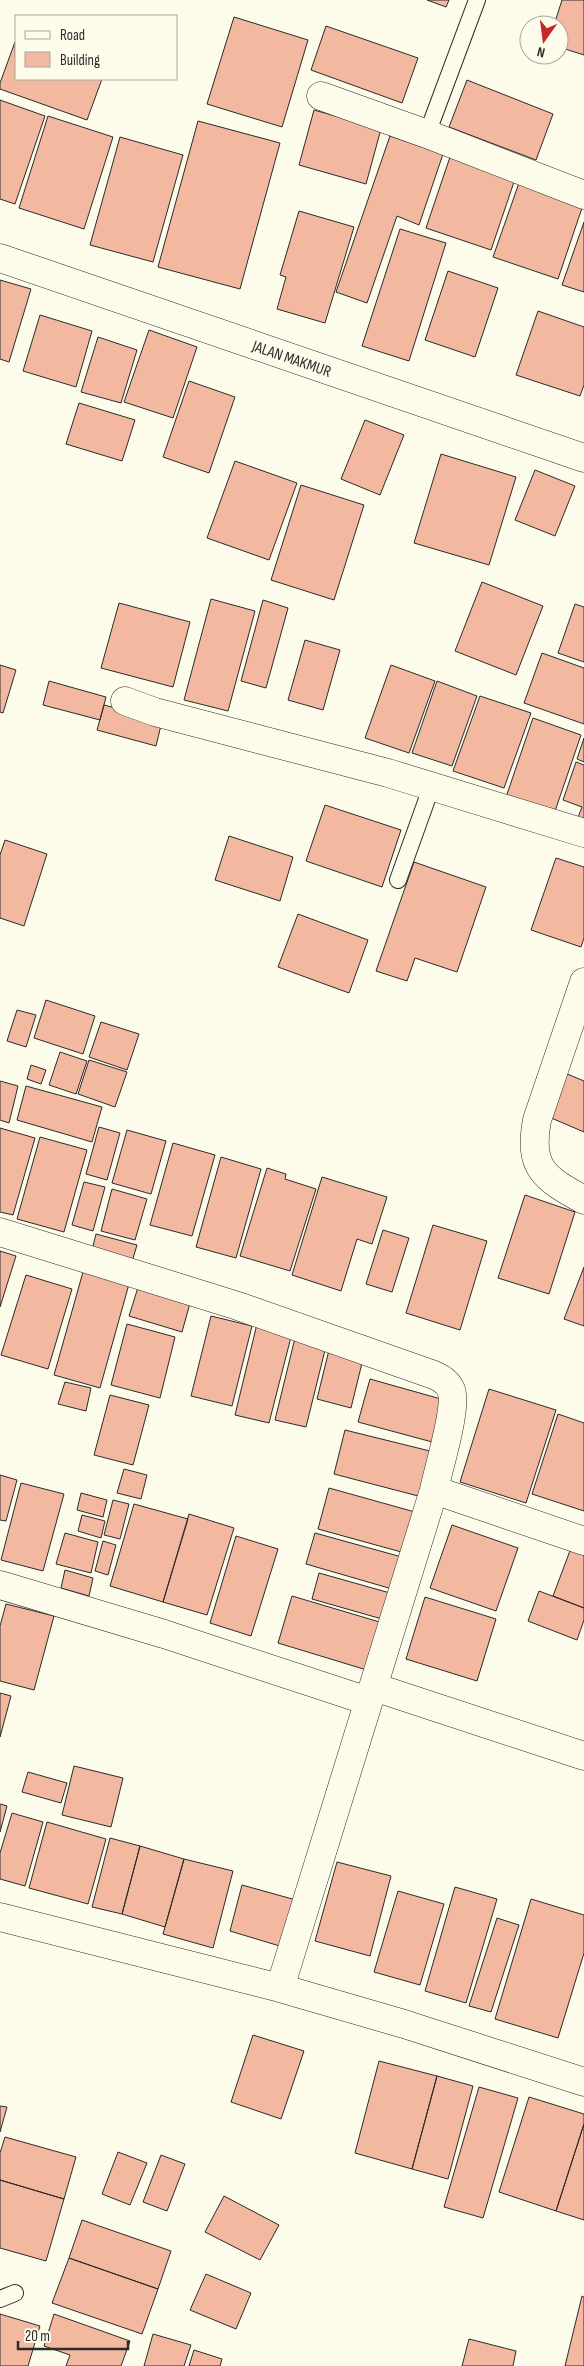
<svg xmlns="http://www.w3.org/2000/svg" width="584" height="2366" font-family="'Sofia Sans Condensed',sans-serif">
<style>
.building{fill:#f2b8a0;stroke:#2b2b2b}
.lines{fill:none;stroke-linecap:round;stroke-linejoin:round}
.service-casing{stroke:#2b2b2b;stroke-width:18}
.minor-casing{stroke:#2b2b2b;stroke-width:29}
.service{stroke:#fdfbea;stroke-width:16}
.minor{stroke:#fdfbea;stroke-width:28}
.labels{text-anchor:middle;stroke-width:4;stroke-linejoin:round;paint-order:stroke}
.street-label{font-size:16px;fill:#2b2b2b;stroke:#fdfbea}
</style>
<rect width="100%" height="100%" fill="#fdfbea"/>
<path class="building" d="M427,0H449L446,7Z
M562,0H584V55L559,47V25H554Z
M234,17L308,40L282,127L207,104Z
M326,26L418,58L402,103L311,70Z
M15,42L16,79H102L87,120L0,89V83Z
M467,80L553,114L536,160L449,127Z
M0,100L45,116L15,204L0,199Z
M314,110L381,129L366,184L299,165Z
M48,116L113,137L84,229L19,208Z
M198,121L280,143L240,289L158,267Z
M390,136L443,154L419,225L397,216L367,303L336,292Z
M120,137L183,155L153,262L90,245Z
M452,151L517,173L491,250L426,228Z
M519,183L583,205L558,279L493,257Z
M299,211L354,227L325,323L277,309L286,277L280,275Z
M584,222V292L562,285Z
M400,229L446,243L409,361L362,346Z
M448,271L498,288L475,357L425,340Z
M0,280L31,289L9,362L0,359Z
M538,311L584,327V385L580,396L516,375Z
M40,315L92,331L76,387L23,371Z
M149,330L197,347L173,418L124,402Z
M98,337L137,350L121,403L81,392Z
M189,381L235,397L209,473L163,457Z
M79,403L135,420L122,461L66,444Z
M365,420L404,435L380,495L341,479Z
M441,454L516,477L489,565L414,543Z
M235,461L297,483L269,560L207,538Z
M535,470L575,486L555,536L515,520Z
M301,485L364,505L334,600L271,580Z
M482,582L543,606L516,675L455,651Z
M211,599L255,611L228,711L184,700Z
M263,600L288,608L266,688L241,681Z
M119,603L190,622L173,687L101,668Z
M575,604L584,607V662L558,653Z
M305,640L340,650L323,710L288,700Z
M542,653L584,668V724L524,703Z
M0,665L16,670L3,713L0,712Z
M391,665L435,681L409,753L365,738Z
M49,681L106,697L100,720L43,705Z
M437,681L477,696L452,766L412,753Z
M480,696L531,713L504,788L453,771Z
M104,705L162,721L156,746L97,730Z
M533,718L581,735L553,817L505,800Z
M584,738V762L577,759Z
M576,762L584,765V823L577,820L582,807L563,800Z
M325,805L401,830L382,887L306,861Z
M229,836L293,857L280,901L215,880Z
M5,840L47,854L24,926L0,918V855Z
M556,858L584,867V938L581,947L531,930Z
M414,862L486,887L457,972L415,958L407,981L376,971Z
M298,914L368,940L349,993L278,967Z
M46,1000L95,1016L83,1054L34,1038Z
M17,1010L36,1015L26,1047L7,1041Z
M101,1022L139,1034L127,1070L89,1057Z
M60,1052L87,1061L76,1094L49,1085Z
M89,1060L127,1072L115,1107L78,1094Z
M31,1065L46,1070L41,1084L27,1079Z
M560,1071L584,1081V1132L542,1114Z
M0,1081L18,1086L9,1123L0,1120Z
M26,1086L102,1107L92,1142L17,1120Z
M99,1127L120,1133L107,1180L86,1174Z
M0,1128L35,1138L13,1215L0,1212Z
M127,1130L166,1141L151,1194L112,1183Z
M40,1137L87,1150L64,1232L17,1219Z
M173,1143L215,1155L192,1236L150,1225Z
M221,1157L261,1169L236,1258L196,1247Z
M267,1168L286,1174L285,1179L316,1189L290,1271L240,1256Z
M322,1177L387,1197L372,1244L357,1239L341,1291L292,1275Z
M84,1182L105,1187L93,1231L72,1225Z
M112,1189L147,1199L135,1240L101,1231Z
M525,1195L575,1212L549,1294L498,1278Z
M433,1225L487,1241L460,1330L406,1313Z
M383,1230L409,1238L392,1292L366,1284Z
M96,1234L137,1245L131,1265L91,1254Z
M0,1251L16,1256L0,1307Z
M584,1267V1326L564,1319Z
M83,1272L129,1284L100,1388L54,1375Z
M26,1275L72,1289L48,1369L1,1355Z
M140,1281L192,1296L182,1332L129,1316Z
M211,1316L252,1326L232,1406L191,1396Z
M127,1324L175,1337L160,1398L111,1385Z
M257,1324L292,1333L269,1423L235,1415Z
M295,1338L326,1346L306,1427L275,1420Z
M329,1350L363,1359L351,1408L317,1399Z
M370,1379L448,1401L436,1443L358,1422Z
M65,1382L91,1388L86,1411L58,1404Z
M489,1389L556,1410L526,1503L460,1482Z
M110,1395L149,1405L133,1465L94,1455Z
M558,1414L584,1423V1511L532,1494Z
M345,1430L434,1452L422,1497L334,1474Z
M124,1469L147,1475L141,1499L117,1493Z
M0,1475L17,1480L6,1521L0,1520Z
M21,1483L64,1494L43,1571L1,1560Z
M329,1488L415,1512L405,1553L318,1529Z
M81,1493L107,1500L103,1517L77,1510Z
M113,1500L129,1504L120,1539L104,1535Z
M134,1504L188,1519L163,1602L110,1586Z
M189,1514L234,1528L207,1615L163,1602Z
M82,1515L105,1521L101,1538L78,1531Z
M452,1525L518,1548L496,1611L430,1588Z
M65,1533L98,1542L91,1573L56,1564Z
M315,1533L409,1559L399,1591L306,1564Z
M236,1536L278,1549L251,1636L210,1623Z
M103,1541L116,1545L108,1575L95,1571Z
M571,1548L584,1553V1608L553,1596Z
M65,1570L93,1578L89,1596L61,1588Z
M319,1573L390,1593L382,1619L312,1599Z
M539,1591L584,1608V1620L577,1640L528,1621Z
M292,1596L383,1623L370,1671L278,1643Z
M425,1597L496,1619L477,1681L406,1659Z
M6,1604L54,1616L34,1690L0,1681V1626Z
M0,1693L11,1696L0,1737Z
M74,1766L123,1778L111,1827L62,1815Z
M28,1772L67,1783L61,1803L22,1792Z
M0,1804L7,1806L0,1832Z
M12,1813L43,1822L25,1886L0,1879V1853Z
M47,1822L106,1839L88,1904L29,1888Z
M110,1838L140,1846L122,1914L92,1907Z
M140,1846L184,1859L165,1927L122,1914Z
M184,1859L233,1871L213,1948L163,1934Z
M337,1862L391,1876L370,1956L315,1941Z
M242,1885L296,1900L283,1947L230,1931Z
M455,1887L497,1899L466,2003L425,1991Z
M398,1891L444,1904L420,1985L374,1972Z
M531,1899L584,1915V1953L558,2038L495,2019Z
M497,1918L519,1925L491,2012L469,2006Z
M253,2035L304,2051L281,2119L231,2102Z
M379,2061L437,2076L412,2169L355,2153Z
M437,2076L473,2086L448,2179L412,2169Z
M479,2087L518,2098L483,2218L444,2207Z
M529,2097L584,2114V2124L556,2211L499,2192Z
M0,2106L7,2107L0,2132Z
M584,2124V2220L556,2211Z
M5,2137L76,2157L64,2199L0,2180V2153Z
M118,2152L147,2163L130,2205L102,2194Z
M161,2155L185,2164L167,2211L143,2202Z
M0,2180L64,2199L46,2261L0,2248Z
M224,2196L279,2225L260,2260L205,2232Z
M82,2220L171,2251L158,2289L69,2258Z
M69,2258L158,2289L142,2334L52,2303Z
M206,2274L251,2293L236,2329L190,2310Z
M582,2296L584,2297V2366H565Z
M0,2314L40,2326L28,2366H0Z
M54,2314L130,2341L121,2366H66L70,2355L44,2346Z
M153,2334L191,2345L184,2366H144Z
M469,2339L516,2351L513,2366H462Z
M194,2350L222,2359L220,2366H189Z"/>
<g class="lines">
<defs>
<path id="service" d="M427,134L477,0
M398,880L431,788
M0,2299L15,2293"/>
<path id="minor" d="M321,96L427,134L584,195
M0,258L584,458
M125,701L155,712L388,773L584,833
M584,982L537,1120C528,1168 544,1178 584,1200
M0,1232L238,1306L434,1375C441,1378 448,1382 451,1390C458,1406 438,1470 434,1490L280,1988
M434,1490L584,1541
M0,1585L164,1634L368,1701
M374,1687L584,1756
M0,1917L280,1988L404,2024L584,2082"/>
</defs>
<use href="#service" class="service-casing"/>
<use href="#minor" class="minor-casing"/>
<use href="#service" class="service"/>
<use href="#minor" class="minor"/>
</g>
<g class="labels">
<g class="street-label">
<text transform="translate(292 358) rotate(19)" y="6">JALAN MAKMUR</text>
</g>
</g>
<rect x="15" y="15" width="162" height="65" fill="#fdfbea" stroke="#a9a89e"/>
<rect x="25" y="31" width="25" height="8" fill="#fdfbea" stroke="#a9a89e"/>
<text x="60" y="40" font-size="15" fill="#2b2b2b">Road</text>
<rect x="25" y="52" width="25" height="15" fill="#f2b8a0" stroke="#a9a89e"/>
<text x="60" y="65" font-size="15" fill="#2b2b2b">Building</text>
<g transform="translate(544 40) rotate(194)"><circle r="24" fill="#fdfbea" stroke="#a9a89e"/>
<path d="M0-4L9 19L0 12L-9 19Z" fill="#c62828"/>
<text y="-8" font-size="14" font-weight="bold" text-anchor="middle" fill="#2b2b2b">N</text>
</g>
<path d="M18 2341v8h110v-8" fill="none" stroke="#2b2b2b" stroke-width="2.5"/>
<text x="25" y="2341" font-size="15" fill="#2b2b2b" stroke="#fdfbea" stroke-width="4" paint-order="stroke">20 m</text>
</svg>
